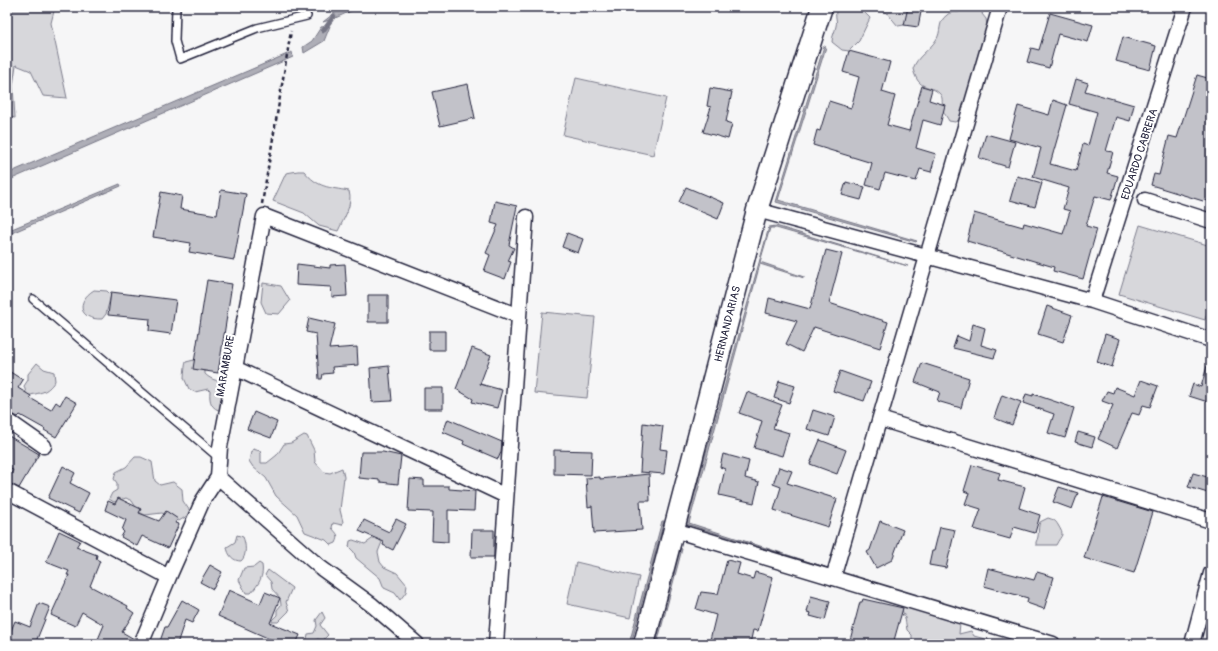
<svg xmlns="http://www.w3.org/2000/svg" width="1218" height="651" font-family="Pangolin,sans-serif">
<style>
.green{fill:#d7d7db;stroke:#7c7c8b}
.water{fill:#aeaeb7;stroke:#767685}
.lines{fill:none;stroke-linecap:round;stroke-linejoin:round}
.stream{stroke:#767685;stroke-width:4.5}
.building{fill:#c2c2c9;stroke:#22223b}
.lane-casing{stroke:#22223b;stroke-width:10}
.street-casing{stroke:#22223b;stroke-width:17}
.secondary-casing{stroke:#22223b;stroke-width:23}
.path{stroke:#22223b;stroke-width:2.5;stroke-dasharray:4 3;stroke-linecap:butt}
.lane{stroke:#fff;stroke-width:7}
.street{stroke:#fff;stroke-width:14}
.secondary{stroke:#fff;stroke-width:20}
.labels{text-anchor:middle;stroke-width:4;stroke-linejoin:round;paint-order:stroke}
.street-label{font-size:11px;fill:#22223b;stroke:#fff}
</style>
<rect width="100%" height="100%" fill="#f6f6f7"/>
<filter id="ink" filterUnits="userSpaceOnUse"><feTurbulence type="fractalNoise" baseFrequency=".025" numOctaves="2"/><feDisplacementMap in="SourceGraphic" scale="8" xChannelSelector="R" yChannelSelector="G"/><feConvolveMatrix kernelMatrix="1 2 1 2 8 2 1 2 1" color-interpolation-filters="sRGB"/></filter>
<g filter="url(#ink)">
<path class="green" d="M7,7H55L51,23L67,98L43,96L31,71L16,65L13,86L15,118L7,116Z
M838,7H862L861,9L870,18L859,41L849,51L842,50L832,42C832,36 835,32 836,26C838,18 833,16 838,7Z
M871,7H916L904,25L898,26L887,13Z
M961,7H981L984,9L982,14L986,19L988,31L982,42L984,55L961,119L955,122L949,121C947,117 944,114 943,110C941,104 944,99 940,94C929,83 919,92 913,69C917,56 929,51 936,40C942,32 937,22 947,15C950,12 955,12 959,12Z
M576,78L666,98L653,155L563,135Z
M298,171H304C318,188 328,187 349,191C353,205 344,218 338,231L319,226L304,213L273,201L286,173Z
M1140,225L1211,246V298L1205,320L1119,294Z
M263,283L281,286L290,301L279,314L266,313L261,302Z
M94,290L107,291L111,295L106,314L102,319C78,320 76,301 94,290Z
M542,312L595,317L587,398L534,393Z
M194,360H197L205,368V374C213,382 221,380 227,385L222,411C211,409 209,401 210,391L208,389L195,392L189,389L184,378C184,376 185,364 186,362Z
M37,363L44,369L54,372L55,381C46,394 41,392 27,396L24,386L28,380V374Z
M304,435L307,436L314,450L315,462L324,472L330,473L342,468L344,477L340,510L343,522L342,525L333,523L332,528C337,534 340,535 336,543L331,545L326,540L305,532L297,515L276,496L266,478L253,467L249,461L251,452L253,449L260,451L261,454V463H267L277,455L284,444L291,443Z
M135,457H141L152,462L155,481L160,485L173,482L182,489L183,501L190,511L187,516L179,521L162,513L145,515L139,512L132,501L126,498L114,502L109,499L112,493L117,490V483L114,479L116,472L126,467Z
M1048,518C1054,520 1055,520 1058,525C1065,537 1062,533 1056,545H1036V542C1040,535 1037,530 1040,522Z
M237,535L243,537C246,544 247,556 241,561C233,561 228,555 227,547L235,542Z
M375,537L382,542L378,552L380,562L384,567L397,573L407,585L406,592L400,600L395,593L384,588L380,578L356,558L354,552L349,547L350,541L353,540L365,544Z
M576,562L639,577L630,618L567,604Z
M259,563L262,565C264,576 259,584 251,593H246L239,580L244,568L254,567Z
M268,570L292,588L286,602L289,611L278,622H272V620L277,615V610L281,605L280,598L272,589L271,582L265,575Z
M903,604L960,623L959,634L971,631L974,636L992,641V644H909L912,641V635L907,630L905,618L901,607Z
M322,612L325,618L320,625L328,635L323,640L317,639L314,644H306L308,634L314,633L317,626L316,620Z"/>
<path class="water" d="M342,7H361C348,11 337,19 323,22Z
M330,26L324,41L304,53L303,47L312,41L321,27Z
M824,46L826,47L778,200L917,241L916,242L776,202Z
M292,52L293,57L7,181V174L18,169Z
M120,184L121,186L7,235V231Z
M776,226L908,266L776,228H770L760,262L804,277V278L760,264L689,523L825,567L686,524L769,227Z
M662,521H664L631,644H629Z
M680,548L682,549L657,644H655Z"/>
<g class="lines">
<path class="stream" d="M323,31L334,16"/>
</g>
<path class="building" d="M908,7H922L918,27L904,25Z
M1050,13L1093,25L1088,42L1058,34L1049,68L1027,62L1031,48L1039,50Z
M1123,37L1156,46L1150,70L1116,61Z
M849,51L890,62L882,92L895,96L887,125L909,131L922,86L932,89L929,100L945,105L940,125L923,120L916,148L936,154L931,172L920,169L916,181L885,173L880,189L866,185L872,163L813,145L817,130L820,131L829,101L851,108L859,77L843,72Z
M1197,75L1211,79V202L1204,200L1203,201L1151,185L1154,174L1159,175L1169,136L1177,138Z
M1076,79L1088,83L1085,91L1134,105L1130,121L1116,117L1106,151L1113,152L1107,173L1118,176L1111,200L1095,196L1086,226L1097,229L1083,279L1053,271L1054,267L967,241L974,213L1023,227L1024,223L1063,234L1070,211L1063,209L1069,188L1033,177L1041,148L1009,139L1018,106L1049,115L1053,100L1067,105L1050,164L1076,171L1083,144L1088,146L1097,112L1069,104Z
M468,84L475,118L440,126L432,92Z
M710,88L732,92L726,122L732,124L728,139L703,132L711,107L707,106Z
M986,134L1015,142L1008,167L979,158Z
M1017,176L1042,183L1035,207L1010,200Z
M846,182L865,187L861,200L842,195Z
M686,187L724,203L718,219L679,202Z
M221,190L246,194L234,260L189,252L191,243L153,237L161,192L182,196L180,209L217,215Z
M495,201L517,206L509,245L514,248L508,261L511,262L505,279L484,271L490,255L486,253L498,225L491,223Z
M567,233L583,239L578,253L562,247Z
M826,250L842,254L829,303L888,322L880,348L814,327L802,352L786,344L797,321L766,313L769,298L810,309Z
M297,264L330,268V265L345,264L347,296L332,297L331,287L296,285Z
M207,280L232,284L218,373L193,369Z
M111,292L176,300L171,334L149,331L150,319L108,315Z
M368,295H388V322H368Z
M1047,306L1072,315L1063,342L1038,334Z
M309,318L335,324L329,349L357,347L358,365L332,367L333,373L323,374L322,379H319L316,334L306,332Z
M973,324L985,328L981,345L997,350L994,358L953,348L957,336L969,341Z
M429,331H445V350H429Z
M1105,334L1120,339L1112,367L1097,362Z
M472,348L491,355L480,384L502,390L497,408L472,402L473,399L456,389Z
M922,363L969,378L961,408L937,401L940,392L915,382Z
M389,366L392,401L372,402L370,368Z
M1207,366L1211,367V403L1189,396L1193,384L1201,387Z
M7,370L23,380L18,388L31,396L30,398L51,410L56,402L60,405L65,396L77,403L56,437L44,430L45,429L20,415L18,417L7,412Z
M840,371L871,382L864,401L833,391Z
M1141,380L1158,386L1150,407L1143,405L1139,415L1132,413L1117,448L1098,439L1113,405L1102,401L1107,391L1113,393L1115,387L1135,395Z
M779,381L795,386L789,403L774,398Z
M424,388H443V409H424Z
M747,392L782,405L773,428L789,433L782,456L754,448L762,421L739,413Z
M1026,394L1033,396V394L1074,408L1065,438L1048,433L1054,414L1023,403Z
M1002,395L1021,402L1012,425L994,418Z
M813,410L835,417L829,436L807,429Z
M254,412L277,422L271,438L247,429Z
M448,419L502,442L501,452L498,459L463,444L464,441L443,432Z
M643,423L663,426L660,449L667,450L664,474L640,472Z
M1078,432L1095,437L1092,447L1075,442Z
M7,435L39,454L19,488L7,482L13,470L7,467Z
M820,440L846,450L837,474L810,464Z
M554,450L592,451L591,475L554,474Z
M361,452H383L401,456L398,484L380,482V480L359,478Z
M723,454L749,461L745,478L759,482L754,503L719,495L725,469L720,467Z
M972,465L1000,473L998,480L1025,487L1019,508L1040,515L1035,533L1014,527L1010,539L974,529L981,509L965,504L969,493L964,491Z
M63,466L75,473L70,483L89,493L79,513L48,498Z
M779,467L792,471L787,483L837,499L828,527L774,510L781,487L773,484Z
M1193,473L1211,478V494L1188,487Z
M649,474L650,501H640L642,530L594,533L592,506L588,507L586,478L600,477V479Z
M410,479L424,480V486H449V489L475,491L474,511L448,510V542L432,541L433,512L408,511Z
M1059,487L1078,493L1072,509L1053,502Z
M1103,497L1153,512L1134,573L1084,558Z
M118,498L141,509L139,513L159,521L166,511L178,519L175,523L179,524L168,548L142,536L137,546L121,537L124,532L122,530L126,520L105,510L108,501L115,504Z
M396,519L406,524L393,550L383,545L384,542L359,531L364,520L389,532Z
M880,521L903,530L892,560L876,568L867,552L870,550Z
M940,527L955,530L946,568L929,565L932,551H934Z
M472,530H494V557H471Z
M59,531L80,541L76,547L97,555L96,559L100,561L90,586L128,606L127,608L134,613L122,632L134,639L133,644H96L104,625L82,612L75,626L51,615L69,575H67L69,571L46,562Z
M727,560L740,563L737,574L753,579L755,572L773,577L758,631L753,630L750,644H709L716,615L696,609L701,592L718,594Z
M210,565L222,572L213,589L200,582Z
M988,568L1034,580L1037,572L1054,577L1044,609L1027,603L1028,598L984,586Z
M229,590L260,604L265,592L280,598L270,623L300,635L296,644H270L272,640L218,616Z
M811,596L830,601L825,620L810,616L811,613L807,612Z
M863,599L903,608L893,644H849L860,602H862Z
M182,600L199,610L192,623L185,620L177,644H159L165,627H167Z
M39,603L50,607L35,644H16L7,640L15,621L30,627Z"/>
<g class="lines">
<defs>
<path id="lane" d="M176,7L175,41L180,59L257,28L307,16
M33,299L219,458"/>
<path id="street" d="M1145,200L1211,221
M757,210L1092,301L1211,340
M1092,301L1185,7
M235,368L506,496
M880,419L1211,521
M7,420L44,446
M218,477L321,568L372,605L417,644
M7,491L169,577L141,644
M674,530L1053,644
M169,577L203,500L218,477L220,447L264,216L519,316
M833,578L1000,7
M496,644L526,217
M1192,644L1211,573"/>
<path id="secondary" d="M644,644L757,210L822,7"/>
</defs>
<use href="#lane" class="lane-casing"/>
<use href="#street" class="street-casing"/>
<use href="#secondary" class="secondary-casing"/>
<path class="path" d="M262,204L291,31"/>
<use href="#lane" class="lane"/>
<use href="#street" class="street"/>
<use href="#secondary" class="secondary"/>
</g>
</g>
<g class="labels">
<g class="street-label">
<text transform="translate(1139 154) rotate(-72)" y="4">EDUARDO CABRERA</text>
<text transform="translate(727 324) rotate(-76)" y="4">HERNANDARIAS</text>
<text transform="translate(225 366) rotate(-80)" y="4">MARAMBURE</text>
</g>
</g>
<rect width="1218" height="651" fill="none" stroke="#fff" stroke-width="24"/>
<rect x="12" y="12" width="1194" height="627" fill="none" stroke="#22223b" stroke-width="1.5" filter="url(#ink)"/>
</svg>
